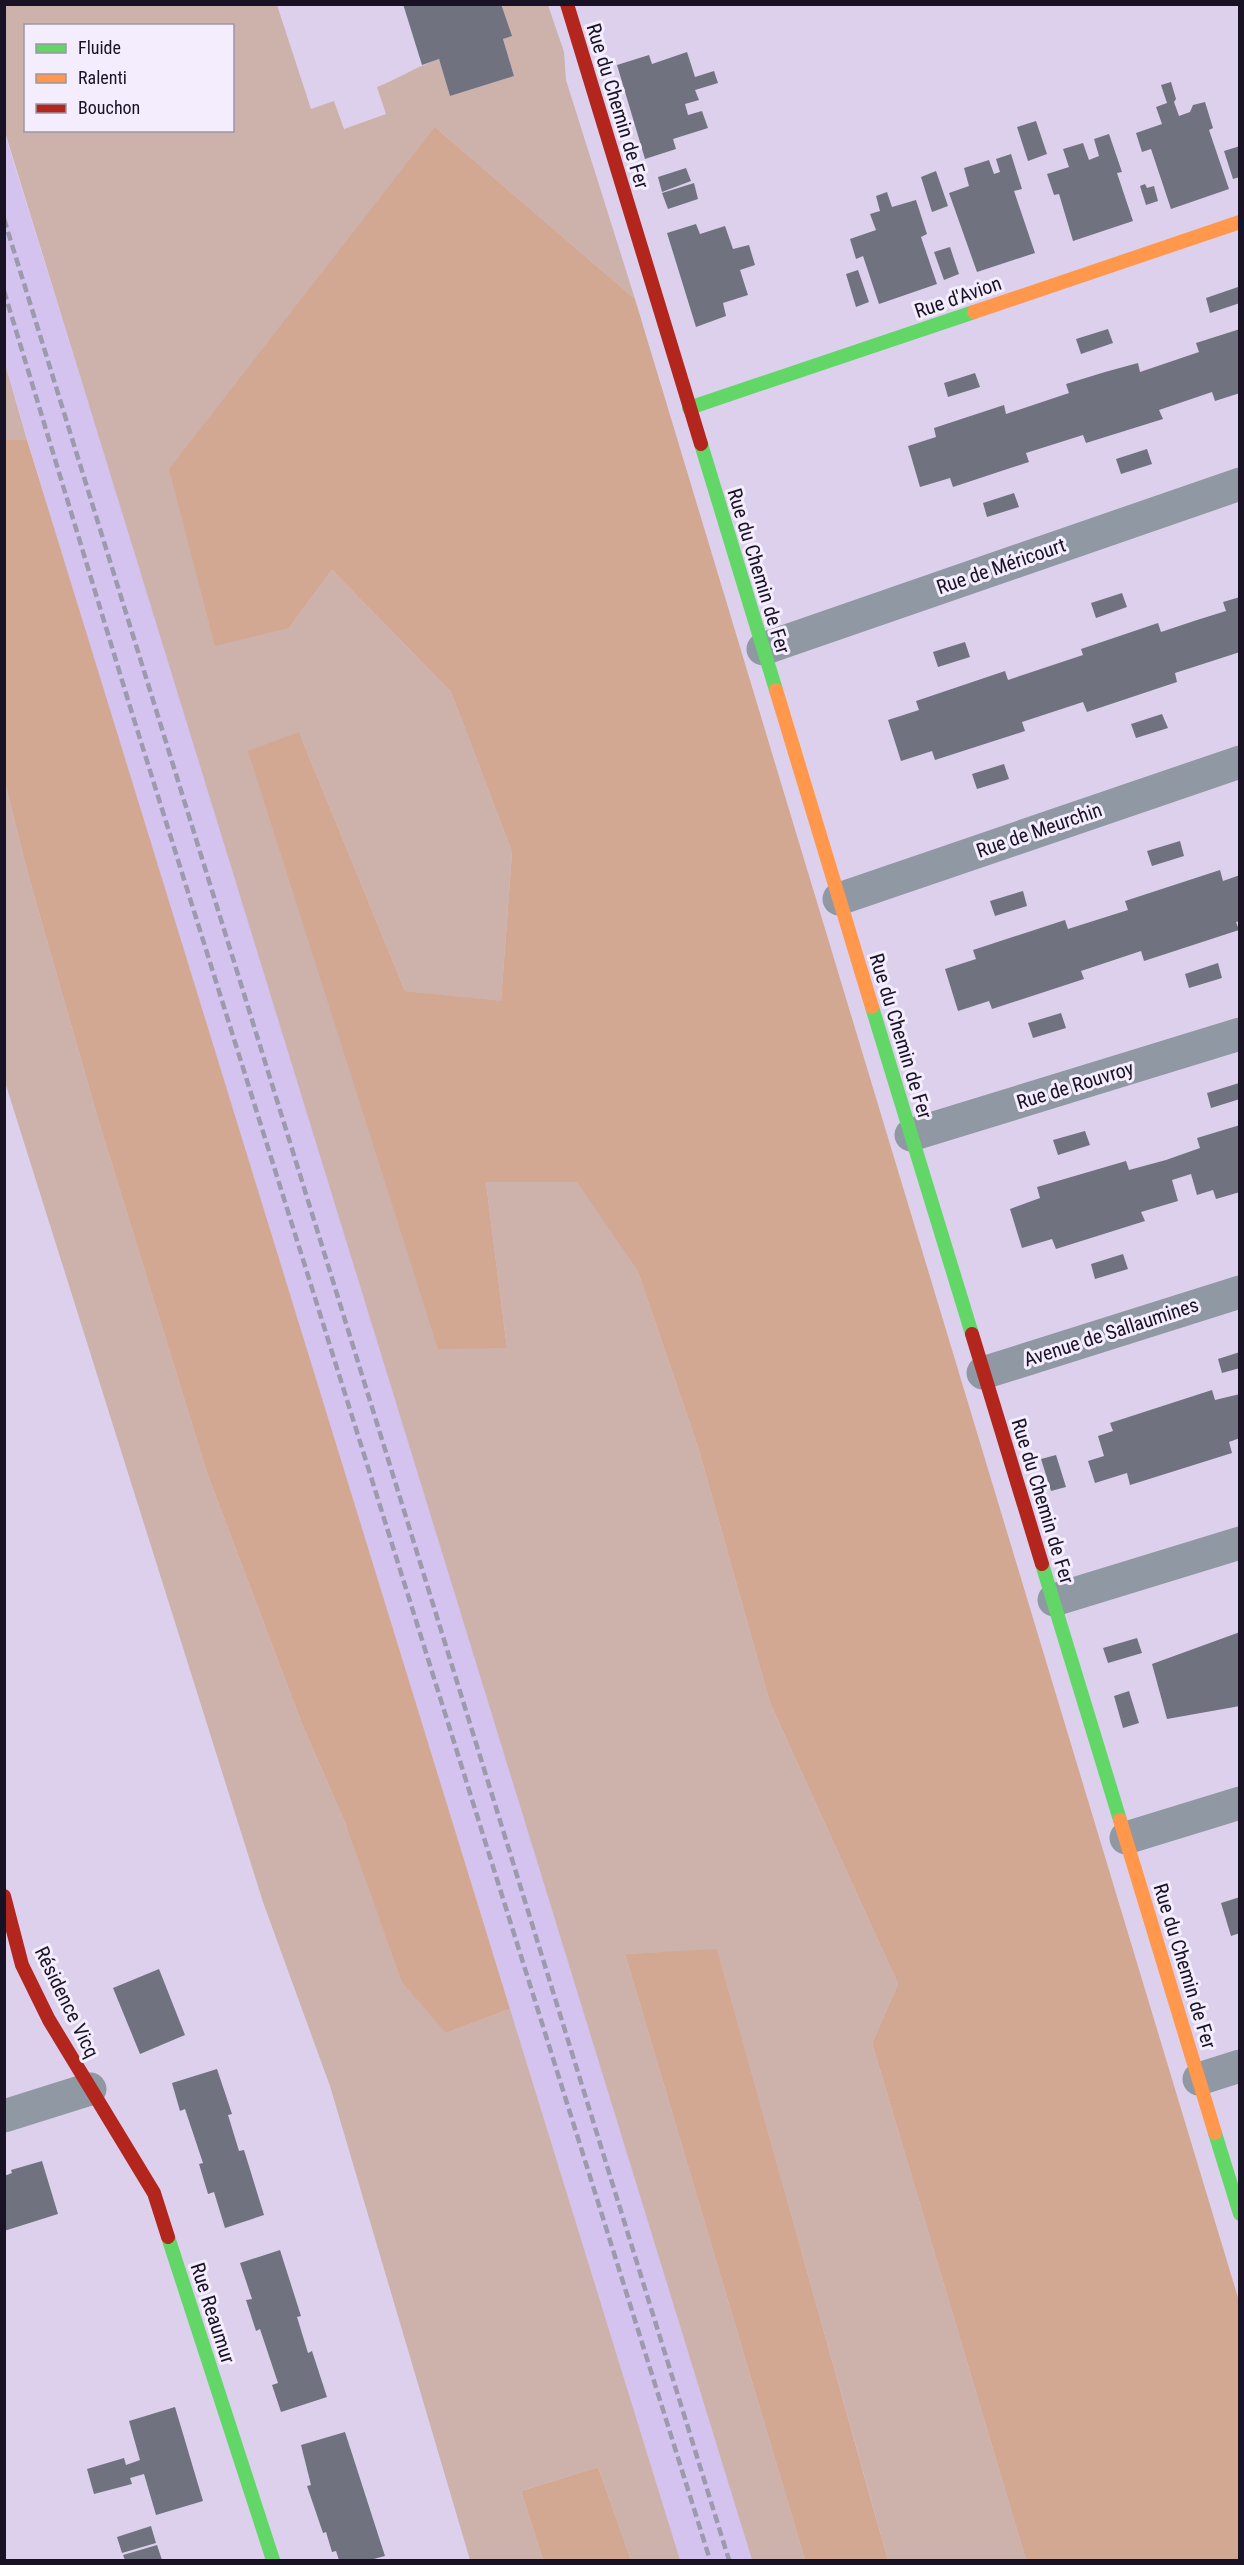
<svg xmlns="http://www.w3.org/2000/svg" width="1244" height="2565" font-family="'Roboto Condensed',sans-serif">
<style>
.built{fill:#d4c2ef}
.green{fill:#cdb1ab;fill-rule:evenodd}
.forest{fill:#d2a893}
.building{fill:#70737f}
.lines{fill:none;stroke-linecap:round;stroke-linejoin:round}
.street{stroke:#9098a3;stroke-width:33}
.fast{stroke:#63d668;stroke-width:14}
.slow{stroke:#ff974d;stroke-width:14}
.jam{stroke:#b3261e;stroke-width:14}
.rail{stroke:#9c9aac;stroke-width:4.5;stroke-dasharray:9 4.5;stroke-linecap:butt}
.labels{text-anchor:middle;stroke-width:6;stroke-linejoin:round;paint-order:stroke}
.street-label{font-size:20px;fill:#191224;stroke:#f3edfd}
</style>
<rect width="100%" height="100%" fill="#dcd0ed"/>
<path class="built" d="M4,132L126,524L752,2560H680L74,596L5,364Z"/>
<path class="green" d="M4,5H277L311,109L334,101L344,129L386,114L377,87C398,79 417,66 439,59L450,96L514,76L503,39L511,36L501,5H548L564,52L566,80L635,299L435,127L289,628L332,570L451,692L512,852L501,1002L405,991L299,732L507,1348L486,1182L577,1181L638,1272L698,1447L770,1703L898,1984L872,2043L1026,2560H888L717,1950L625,1954L805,2560H752L5,132ZM26,26H232V130H26Z
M5,364L27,440H5Z
M4,779L29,878L98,1119L207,1473L302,1724L346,1825L446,2033L510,2009L680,2560H631L598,2467L521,2491L543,2560H470L330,2086L263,1902L5,1082Z"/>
<path class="forest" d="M435,127L635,299L1239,2301V2560H1026L872,2043L898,1984L770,1703L698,1447L638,1272L577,1182H486L507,1348L438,1349L248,751L299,732L405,991L501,1001L512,852L451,692L332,570L289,628L215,646L169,469Z
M4,440H27L510,2009L446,2033L402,1982L346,1825L302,1724L207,1473L98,1119L29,878L4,779Z
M717,1949L871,2500L888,2560H805L625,1954Z
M598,2467L631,2560H543L521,2491Z"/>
<path class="building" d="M403,4H501L512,36L503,39L514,76L450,96L439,59L422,65Z
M687,52L695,77L714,71L718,83L695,90L699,100L685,104L688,115L702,111L708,128L673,139L676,149L645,159L617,65L649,55L652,64Z
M1171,82L1176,99L1174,102L1179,116L1190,112L1193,105L1205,102L1213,128L1209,130L1229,189L1171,209L1151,149L1142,152L1136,133L1162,124L1156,107L1167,103L1161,85Z
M1036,121L1047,154L1028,161L1017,127Z
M1109,134L1122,172L1117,173L1133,221L1073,241L1059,194L1054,195L1047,174L1069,167L1063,149L1083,143L1089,160L1099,156L1094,139Z
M1240,146V177L1233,179L1224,151Z
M1011,154L1022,189L1014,191L1035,253L977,272L949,193L969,186L964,168L989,160L994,174L1000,172L996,159Z
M686,168L691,181L662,192L658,177Z
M936,171L948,206L932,212L921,177Z
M694,183L698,199L668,209L662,193Z
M1145,184L1147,188L1154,186L1158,201L1146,205L1140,186Z
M887,192L892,207L916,200L927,234L921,237L937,284L879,304L863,256L856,259L850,239L876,230L870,214L880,211L876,196Z
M696,224L700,234L725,226L733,249L749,245L755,265L740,270L748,295L723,303L726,316L696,327L667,233Z
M950,247L959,274L944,280L934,252Z
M858,270L869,302L856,307L846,274Z
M1238,287L1240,303L1210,313L1206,298Z
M1108,329L1113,343L1081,354L1076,339Z
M1240,329V393L1215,401L1212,392L1159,410L1163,419L1086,443L1083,435L1026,453L1029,462L953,487L950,478L920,487L908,446L936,437L934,428L1004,405L1006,414L1069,393L1066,384L1105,372L1138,363L1140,372L1199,352L1196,343Z
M975,373L980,387L948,397L944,383Z
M1147,449L1152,464L1121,474L1116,459Z
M1014,493L1019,507L987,517L983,503Z
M1122,593L1127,607L1096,618L1091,603Z
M1240,597V652L1175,673L1177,682L1087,712L1083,702L1022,722L1025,731L935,760L932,751L901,761L888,720L919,710L916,701L1005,671L1008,680L1083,655L1081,649L1158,623L1161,632L1197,620L1226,611L1223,602Z
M965,642L970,657L938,667L933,652Z
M1162,714L1168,728L1136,738L1131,724Z
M1004,764L1009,779L977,789L972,774Z
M1180,841L1184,856L1152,866L1147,851Z
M1220,870L1223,881L1240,875V921L1236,922L1239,930L1144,961L1141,951L1081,971L1084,979L992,1009L989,1001L958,1011L945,969L976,959L973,950L1065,920L1068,929L1128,910L1125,901Z
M1023,891L1027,906L995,916L990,901Z
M1218,963L1222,978L1189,988L1185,974Z
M1061,1013L1066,1028L1033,1038L1028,1023Z
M1239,1083L1240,1099L1211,1108L1207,1093Z
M1240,1125V1192L1216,1199L1213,1190L1197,1195L1191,1174L1172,1180L1178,1201L1141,1212L1145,1221L1056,1249L1052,1239L1022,1248L1010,1209L1040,1198L1037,1187L1126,1161L1129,1170L1166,1160L1200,1148L1197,1138Z
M1085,1131L1090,1145L1058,1155L1053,1140Z
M1123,1254L1128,1269L1095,1279L1091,1264Z
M1240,1352V1368L1222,1373L1218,1359Z
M1212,1390L1215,1400L1240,1394V1438L1229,1442L1232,1453L1130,1485L1127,1473L1095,1483L1088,1461L1104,1456L1098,1436L1113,1431L1110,1423Z
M1056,1455L1066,1487L1051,1491L1041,1459Z
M1240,1632V1706L1167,1719L1152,1664Z
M1137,1638L1142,1653L1108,1663L1103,1648Z
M1129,1691L1139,1723L1123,1728L1114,1696Z
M1240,1897V1933L1231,1936L1221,1903Z
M159,1969L185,2035L140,2054L113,1988Z
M217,2069L232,2114L228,2115L239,2151L244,2150L264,2215L225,2228L214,2192L208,2194L199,2164L203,2163L185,2109L180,2111L172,2083Z
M42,2161L58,2214L4,2231V2176L12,2173L11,2170Z
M280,2250L301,2316L297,2317L308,2353L312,2351L327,2397L281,2412L272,2385L278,2383L260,2329L256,2331L246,2300L252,2299L240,2263Z
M175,2407L203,2501L156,2515L144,2474L130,2478L132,2484L94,2494L87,2469L124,2458L126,2465L140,2460L129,2421Z
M345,2432L385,2556L370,2560H339L336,2551L332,2552L326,2532L323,2533L307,2486L311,2485L301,2445Z
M151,2526L156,2543L122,2553L117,2537Z
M157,2545L162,2560H125L123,2555Z"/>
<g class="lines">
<path class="street" d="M763,649L1240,484
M839,899L1240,762
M911,1135L1240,1034
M983,1373L1240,1292
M1054,1600L1240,1543
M1126,1838L1240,1803
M1199,2079L1240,2066
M4,2116L90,2089"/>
<path class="fast" d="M689,408L974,312
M701,444L776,690
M872,1007L972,1334
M1042,1564L1120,1820
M1215,2133L1240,2214
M168,2237L273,2560"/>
<path class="slow" d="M974,312L1240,222
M776,690L872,1007
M1120,1820L1215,2133"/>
<path class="jam" d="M567,4L701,444
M972,1334L1042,1564
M4,1896L22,1965L49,2020L154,2193L168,2237"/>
<path class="rail" d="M4,219L729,2560
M4,291L131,710L710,2560"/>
</g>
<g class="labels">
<g class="street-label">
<text transform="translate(618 106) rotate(73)" y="7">Rue du Chemin de Fer</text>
<text transform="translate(958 297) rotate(-19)" y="7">Rue d'Avion</text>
<text transform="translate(1001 566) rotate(-19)" y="7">Rue de Méricourt</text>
<text transform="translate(759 571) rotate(73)" y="7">Rue du Chemin de Fer</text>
<text transform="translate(1039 830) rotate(-19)" y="7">Rue de Meurchin</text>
<text transform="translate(901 1036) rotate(73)" y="7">Rue du Chemin de Fer</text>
<text transform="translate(1075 1085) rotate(-17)" y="7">Rue de Rouvroy</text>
<text transform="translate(1111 1332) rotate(-18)" y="7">Avenue de Sallaumines</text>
<text transform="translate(1043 1501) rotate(73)" y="7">Rue du Chemin de Fer</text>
<text transform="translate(1185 1966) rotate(73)" y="7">Rue du Chemin de Fer</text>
<text transform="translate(67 2002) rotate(64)" y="7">Résidence Vicq</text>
<text transform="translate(213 2313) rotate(72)" y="7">Rue Reaumur</text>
</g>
</g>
<rect width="1244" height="2565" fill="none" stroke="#191224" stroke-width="12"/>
<rect x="24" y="24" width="210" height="108" fill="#f3edfd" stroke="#9c95a6" stroke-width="1.5"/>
<rect x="36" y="44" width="30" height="9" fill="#63d668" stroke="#9c95a6" stroke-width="1.5"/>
<text x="78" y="54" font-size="18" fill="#191224">Fluide</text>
<rect x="36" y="74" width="30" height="9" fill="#ff974d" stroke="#9c95a6" stroke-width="1.5"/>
<text x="78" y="84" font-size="18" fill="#191224">Ralenti</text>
<rect x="36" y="104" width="30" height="9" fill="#b3261e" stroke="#9c95a6" stroke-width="1.5"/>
<text x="78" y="114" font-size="18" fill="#191224">Bouchon</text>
</svg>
